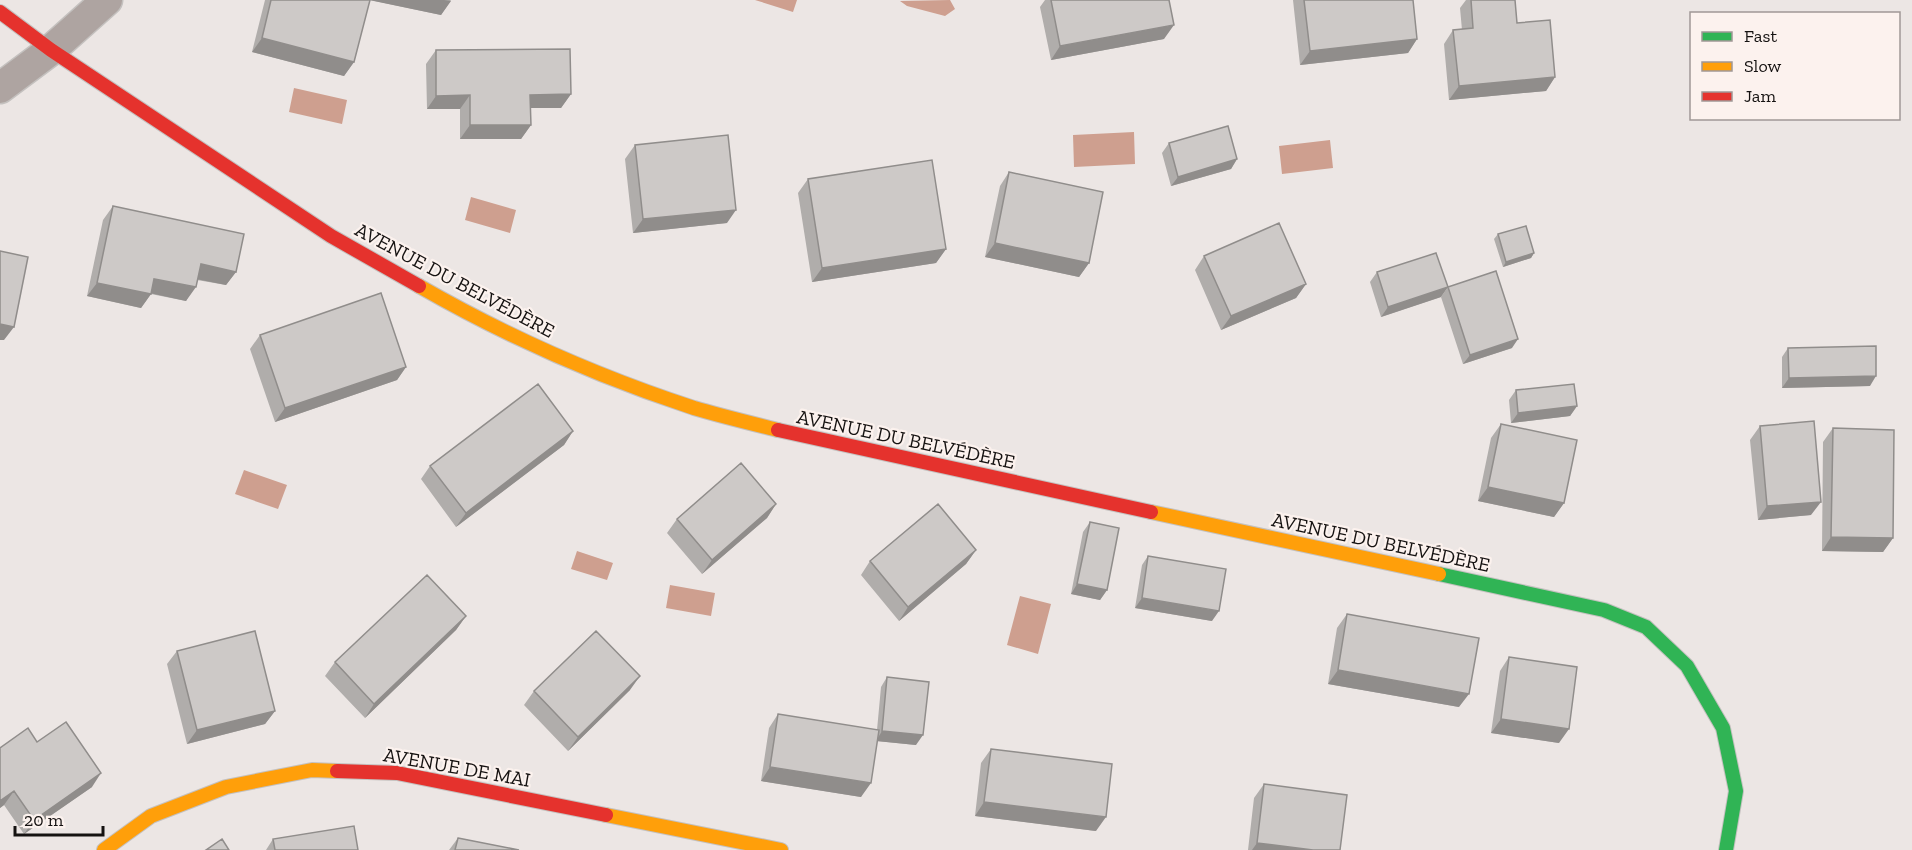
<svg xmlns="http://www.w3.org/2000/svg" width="1912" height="850" font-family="'Zilla Slab',serif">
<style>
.water{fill:#ce9f8f}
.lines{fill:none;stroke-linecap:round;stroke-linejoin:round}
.street-casing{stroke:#c4c1bf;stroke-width:33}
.fast-casing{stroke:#c4c1bf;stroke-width:16}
.slow-casing{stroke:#c4c1bf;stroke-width:16}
.jam-casing{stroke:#c4c1bf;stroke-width:16}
.street{stroke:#aea4a1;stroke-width:30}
.fast{stroke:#30b455;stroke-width:14}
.slow{stroke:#ff9f0a;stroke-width:14}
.jam{stroke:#e5322d;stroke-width:14}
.wall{fill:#b0adab}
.shaded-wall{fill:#908d8b}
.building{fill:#cdc9c7;stroke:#908d8b;stroke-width:1.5}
.labels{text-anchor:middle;stroke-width:4.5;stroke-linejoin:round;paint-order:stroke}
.street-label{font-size:20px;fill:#151211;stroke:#fcf2ee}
</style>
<rect width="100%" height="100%" fill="#ece6e4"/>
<path class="water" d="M755,0H797L793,12Z
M950,0L955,9L945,16L907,6L900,1Z
M294,88L347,100L342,124L289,112Z
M1134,132L1135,164L1074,167L1073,135Z
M1330,140L1333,168L1282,174L1279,146Z
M471,197L516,210L510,233L465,220Z
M244,470L287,485L278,509L235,494Z
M577,551L613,563L607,580L571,569Z
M670,585L715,593L711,616L666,608Z
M1020,596L1051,604L1038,654L1007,645Z"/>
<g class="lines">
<defs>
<path id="street" d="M0,88L51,50L107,0"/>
<path id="fast" d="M1439,574L1604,610L1646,627L1687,666L1723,728L1736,791L1726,850"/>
<path id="slow" d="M419,286C506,336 599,377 694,408C721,416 750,423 778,430
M1151,512L1439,574
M606,815L781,850
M104,850L151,816L226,787L312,770L337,771"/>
<path id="jam" d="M0,12L51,50L331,236L419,286
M778,430L1151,512
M337,771L397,773L606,815"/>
</defs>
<use href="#street" class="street-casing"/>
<use href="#fast" class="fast-casing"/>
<use href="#slow" class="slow-casing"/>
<use href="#jam" class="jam-casing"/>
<use href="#street" class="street"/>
<use href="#fast" class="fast"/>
<use href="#slow" class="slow"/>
<use href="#jam" class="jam"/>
</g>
<path class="wall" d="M265,0H451L441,15L370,0L354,62L344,76L252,52Z
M1045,0H1169L1164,39L1051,60L1040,7Z
M1293,0H1413L1417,39L1408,53L1300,65Z
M1466,0H1515L1517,23L1555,77L1546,91L1449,100L1444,44L1453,30H1462L1460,8Z
M436,50L571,94L561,108H531V125L521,139H460V109H427L426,64Z
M1169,143L1237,159L1231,169L1171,186L1162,153Z
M635,145L727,223L633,233L625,159Z
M1009,172L1089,263L1079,277L985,257L1000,186Z
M808,179L946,249L936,263L812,282L798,193Z
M113,206L236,272L226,285L197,280L186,301L151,294L141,308L87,296L103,220Z
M1498,234L1534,253L1531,258L1503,267L1494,239Z
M1204,256L1306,284L1296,298L1221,330L1195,270Z
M1377,272L1441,297L1381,317L1370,282Z
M1448,287L1512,348L1463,364L1441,297Z
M260,335L406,367L397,380L275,422L250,349Z
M1788,348L1870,386L1782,388V357Z
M1516,390L1577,406L1570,416L1511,423L1509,400Z
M1501,424L1564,503L1554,517L1478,501L1491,438Z
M1760,426L1811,515L1758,520L1750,440Z
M1833,428L1893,538L1883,552L1822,551L1823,442Z
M573,431L564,445L456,527L421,479L430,466Z
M776,504L767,518L702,574L667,533L677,519Z
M1090,522L1107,590L1100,600L1071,594L1083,532Z
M976,550L966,564L899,621L861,575L870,561Z
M1148,556L1212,621L1135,608L1142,565Z
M1347,614L1459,707L1328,684L1337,628Z
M466,616L456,630L365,718L325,676L335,662Z
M177,651L275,711L265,724L187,744L167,664Z
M1509,657L1559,743L1491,733L1500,671Z
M887,677L916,745L877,741L861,797L761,781L769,728L778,714L877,730L881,687Z
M630,690L568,751L524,705L534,691Z
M37,742L92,787L24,834L4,805L0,808V748Z
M991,749L1096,831L975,816L981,763Z
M1264,784L1340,850H1248L1254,798Z
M458,838L519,850H449Z
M273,839L358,850H266Z"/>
<path class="shaded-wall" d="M369,0H444L451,1L441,15Z
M1174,25L1164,39L1051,60L1060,46Z
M262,38L354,62L344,76L252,52Z
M1417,39L1408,53L1300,65L1310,51Z
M1555,77L1546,91L1449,100L1459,86Z
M571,94L561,108H521L530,95Z
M470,95L460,109H427L436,96Z
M470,125H531L521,139H460Z
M1237,159L1231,169L1171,186L1178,177Z
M736,210L727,223L633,233L643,219Z
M995,243L1089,263L1079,277L985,257Z
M946,249L936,263L812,282L822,268Z
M1534,253L1531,258L1503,267L1506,262Z
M201,264L236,272L226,285L191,278Z
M154,279L196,287L186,301L145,292Z
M97,283L151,294L141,308L87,296Z
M1306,284L1296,298L1221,330L1231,316Z
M1448,287L1441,297L1381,317L1388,307Z
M0,324L14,327L4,340H0Z
M1518,339L1512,348L1463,364L1470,355Z
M406,367L397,380L275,422L285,408Z
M1876,376L1870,386L1782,388L1789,378Z
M1577,406L1570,416L1511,423L1518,413Z
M573,431L564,445L456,527L466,513Z
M1488,487L1564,503L1554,517L1478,501Z
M1821,502L1811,515L1758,520L1767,506Z
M776,504L767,518L702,574L712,560Z
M1831,537L1893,538L1883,552L1822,551Z
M976,550L966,564L899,621L908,607Z
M1077,584L1107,590L1100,600L1071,594Z
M1142,598L1219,611L1212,621L1135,608Z
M466,616L456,630L365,718L374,704Z
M1338,670L1469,694L1459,707L1328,684Z
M640,676L630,690L568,751L578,737Z
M275,711L265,724L187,744L197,730Z
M1501,719L1569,729L1559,743L1491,733Z
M882,731L923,735L916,745L876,741Z
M770,767L871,783L861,797L761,781Z
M101,773L92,787L24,834L34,820Z
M14,791L4,805L0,808V801Z
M984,802L1106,817L1096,831L975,816Z
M1257,843L1313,850H1252Z"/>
<path class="building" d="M271,0H370L354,62L262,38Z
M1051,0H1169L1174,25L1060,46Z
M1304,0H1413L1417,39L1310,51Z
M1471,0H1515L1517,23L1550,20L1555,77L1459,86L1453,30L1473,28Z
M570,49L571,94L530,95L531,125H470V95L436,96V50Z
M1228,126L1237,159L1178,177L1169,143Z
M728,135L736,210L643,219L635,145Z
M932,160L946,249L822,268L808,179Z
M1009,172L1103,192L1089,263L995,243Z
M113,206L244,234L236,272L201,264L196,287L154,279L151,294L97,283Z
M1279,223L1306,284L1231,316L1204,256Z
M1526,226L1534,253L1506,262L1498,234Z
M0,251L28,257L14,327L0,324Z
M1436,253L1448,287L1388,307L1377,272Z
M1496,271L1518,339L1470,355L1448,287Z
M381,293L406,367L285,408L260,335Z
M1876,346V376L1789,378L1788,348Z
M538,384L573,431L466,513L430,466Z
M1574,384L1577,406L1518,413L1516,390Z
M1814,421L1821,502L1767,506L1760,426Z
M1501,424L1577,440L1564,503L1488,487Z
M1833,428L1894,430L1893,538L1831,537Z
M741,463L776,504L712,560L677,519Z
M938,504L976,550L908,607L870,561Z
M1090,522L1119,528L1107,590L1077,584Z
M1148,556L1226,569L1219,611L1142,598Z
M427,575L466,616L374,704L335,662Z
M1347,614L1479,638L1469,694L1338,670Z
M255,631L275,711L197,730L177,651Z
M596,631L640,676L578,737L534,691Z
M1509,657L1577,667L1569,729L1501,719Z
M887,677L929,682L923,735L882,731Z
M778,714L879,730L871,783L770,767Z
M66,722L101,773L34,820L14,791L0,801V748L28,728L37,742Z
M991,749L1112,764L1106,817L984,802Z
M1264,784L1347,795L1340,850H1313L1257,843Z
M354,826L358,850H275L273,839Z
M458,838L519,850H455Z
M222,839L229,850H206Z"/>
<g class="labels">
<g class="street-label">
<text transform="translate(455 280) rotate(28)" y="7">AVENUE DU BELVÉDÈRE</text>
<text transform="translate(906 439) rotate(12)" y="7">AVENUE DU BELVÉDÈRE</text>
<text transform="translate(1381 542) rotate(12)" y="7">AVENUE DU BELVÉDÈRE</text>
<text transform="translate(457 767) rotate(10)" y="7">AVENUE DE MAI</text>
</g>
</g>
<rect x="1690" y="12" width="210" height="108" fill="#fcf2ee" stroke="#a09896" stroke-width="1.5"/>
<rect x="1702" y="32" width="30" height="9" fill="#30b455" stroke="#a09896" stroke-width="1.5"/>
<text x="1744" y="42" font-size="18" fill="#151211">Fast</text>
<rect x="1702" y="62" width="30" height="9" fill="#ff9f0a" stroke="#a09896" stroke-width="1.5"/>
<text x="1744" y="72" font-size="18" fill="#151211">Slow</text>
<rect x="1702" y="92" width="30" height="9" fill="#e5322d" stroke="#a09896" stroke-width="1.5"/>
<text x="1744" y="102" font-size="18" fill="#151211">Jam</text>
<path d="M15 826v9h88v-9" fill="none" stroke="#151211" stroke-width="3"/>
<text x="24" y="826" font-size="18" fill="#151211" stroke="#fcf2ee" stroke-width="4.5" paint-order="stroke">20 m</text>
</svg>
